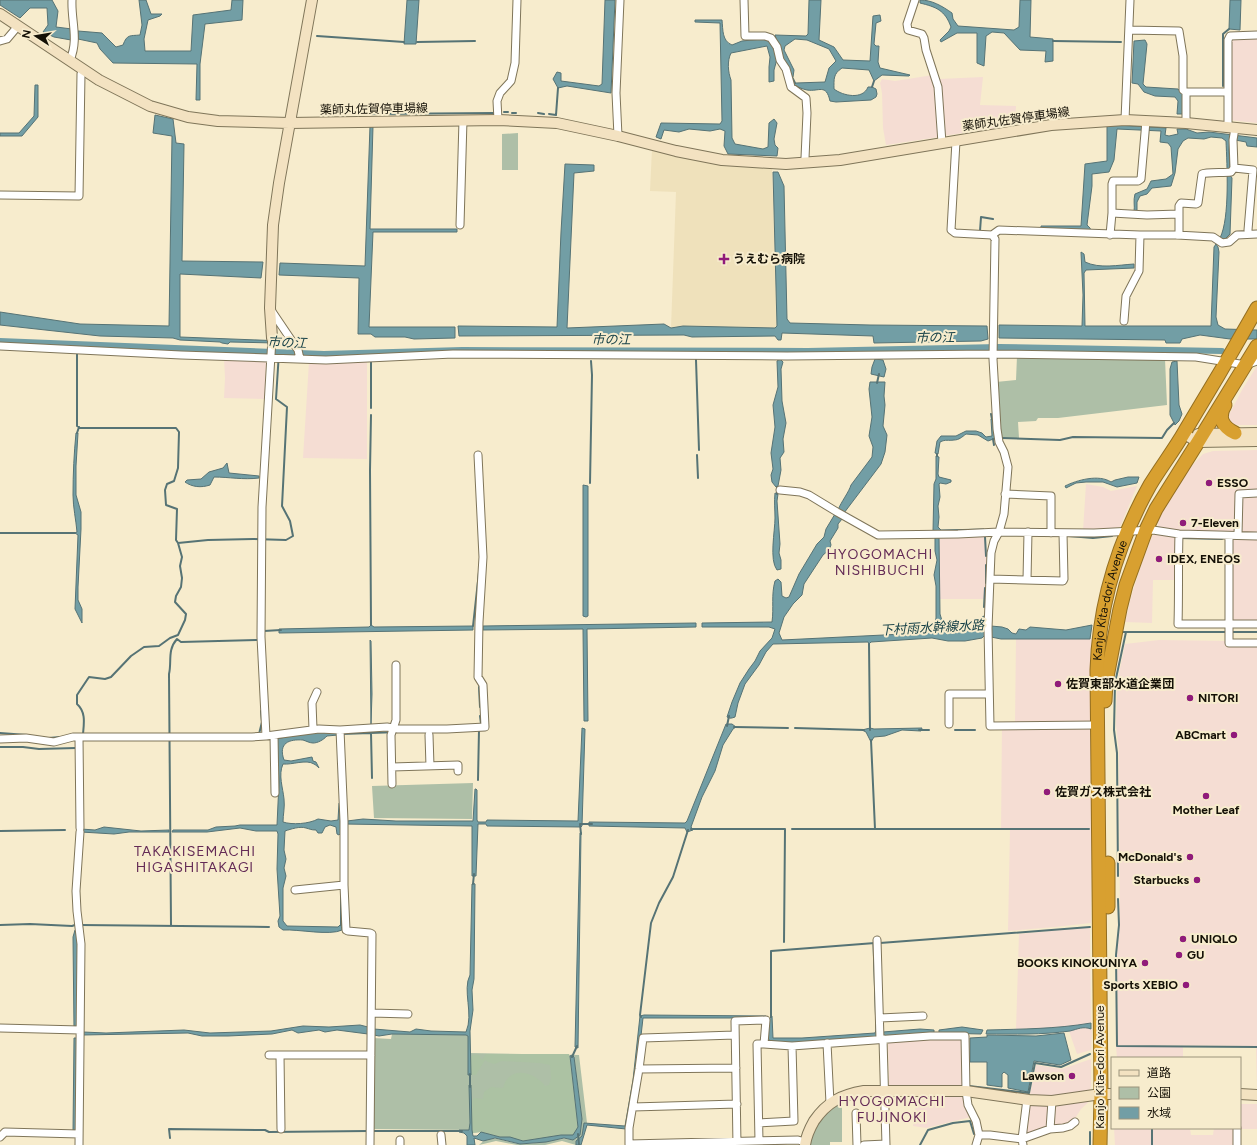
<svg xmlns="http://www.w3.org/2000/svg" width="1257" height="1145" font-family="Figtree,'Noto Sans JP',sans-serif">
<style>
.commercial{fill:#f5ddd3}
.built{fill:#efe1bb}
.green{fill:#aebfa7}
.forest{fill:#acc2a3}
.water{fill:#729ea5;stroke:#567375}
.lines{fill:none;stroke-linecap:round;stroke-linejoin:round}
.stream{stroke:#567375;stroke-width:2}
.canal{stroke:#729ea5;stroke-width:6}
.street-casing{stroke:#7f7559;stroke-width:9}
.secondary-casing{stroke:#7f7559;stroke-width:12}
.highway-casing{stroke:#936e21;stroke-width:15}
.street{stroke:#fff;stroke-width:7}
.secondary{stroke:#f3e2c1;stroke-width:10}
.highway{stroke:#d8a030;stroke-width:13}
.poi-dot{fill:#901b7a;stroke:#f7eccd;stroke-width:1.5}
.labels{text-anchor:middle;stroke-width:4;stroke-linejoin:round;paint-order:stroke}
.street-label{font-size:12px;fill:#141006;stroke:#f7eccd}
.poi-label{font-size:12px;font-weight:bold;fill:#141006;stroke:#f7eccd;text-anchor:start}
.water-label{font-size:13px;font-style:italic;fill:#184248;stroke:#f7eccd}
.quarter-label{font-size:14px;letter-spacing:1px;fill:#642b56;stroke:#f7eccd}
</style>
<rect width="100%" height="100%" fill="#f7eccd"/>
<path class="commercial" d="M1230,38H1257V123L1229,120Z
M933,75L936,87L939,137L886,145L883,128L882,93L880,83L882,79L895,81Z
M983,77L980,105L1016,106L1015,125L943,136L939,79Z
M224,358L266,360L265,399L224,398L225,378Z
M367,361V459L303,458L309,362Z
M1257,366V425H1238L1233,424L1230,420L1229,415L1242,390Z
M1257,450V491L1235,492V532H1193L1159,528L1157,522L1169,500L1184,474L1203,454L1213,451Z
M1086,484L1103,487L1111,491L1137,486L1120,527L1095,531H1083Z
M1244,496H1257V533L1244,532L1241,531V499Z
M1154,534L1176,537L1175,580H1153L1152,623L1125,622L1131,597L1141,565L1152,536Z
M986,535L987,567L985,599H940L939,536Z
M1232,538H1257V622H1231Z
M1016,639H1092L1091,651L1092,828L1091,923L1055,927L1008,931L1010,830H1001L1002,724L1015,723Z
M1159,640L1225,641L1226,645L1257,646V1088L1256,1046L1118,1045L1117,955L1120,925L1119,751L1116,725L1117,683L1125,644Z
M1090,927L1091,1023L1070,1027L1016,1029L1019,934Z
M1086,1027L1092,1029L1091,1050L1077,1054L1069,1031Z
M963,1038V1086L889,1087L888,1041Z
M1116,1046L1183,1047V1058H1117Z
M1091,1059V1086L1089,1091L1063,1095H1039L1030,1094L1036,1065L1062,1069Z
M917,1095H965L971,1117L926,1128L913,1126Z
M1091,1100L1081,1109L1074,1120L1069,1124L1028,1134H1024L1029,1103Z
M1240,1104H1257V1129H1239Z
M1114,1128H1190L1191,1135H1213L1214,1128H1234V1145H1115Z"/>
<path class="built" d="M652,149L772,168L777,326L775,328L683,326L671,328L676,192L650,191Z"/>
<path class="green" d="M518,133V170H502V134Z
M1017,356L1165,359L1167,405L1058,418H1038L1036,421L1018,422L1019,438H1002L999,430L996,382L1016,380Z
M473,783L472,819L374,818L372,786Z
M392,1034L466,1035L468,1036V1053L579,1055L587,1123H584L582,1136L576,1141V1145L562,1141L545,1145H517L496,1141L479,1145C491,1132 506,1143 520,1144C538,1145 557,1136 573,1140L580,1135L582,1119L574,1057L572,1055L570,1056L578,1127L561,1135L523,1141L481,1132L472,1133V1130L372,1129L373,1038L391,1039Z
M842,1101V1142H830V1145H810C813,1124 826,1113 842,1101Z"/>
<path class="forest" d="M486,1054H569L578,1127L573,1136L561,1135L523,1141L510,1137H500L481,1132L472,1133V1101L474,1098L483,1099L484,1092L491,1087L503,1088C508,1066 533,1070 545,1086L549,1085L551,1078L550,1065L540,1063L502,1061L494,1064L488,1062L485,1060L476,1075H471V1057L473,1055H479L482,1060Z"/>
<path class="water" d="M0,0H52L58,11L56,27L72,29L71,40L54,37L43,32L48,25L47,8H30L20,18L0,5Z
M139,0H146L151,14H162L160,16L148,20L144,39L145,51H191L193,15L231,10L232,0H243L242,20L205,24L200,64V100H196L197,64L113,63L100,49L97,43L78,39V31L102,33L116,47L123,45C127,34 130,36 140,35L142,25Z
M407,0H419L416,44H404Z
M605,0H615L611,93L567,86L558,88L553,79L557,72L561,73V81L599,86L602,84Z
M809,0H821L819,40L834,47L843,60L870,61L873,16L880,15L881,21L876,23L874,44L876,46H879L878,62L880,68L910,75L909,76L882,75L874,81L869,70L842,68C833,74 834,79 834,89C843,96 863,100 868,87H872L876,89L877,94L876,97L871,100L836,102L830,101C826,83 819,92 807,90C802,89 798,87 793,85L796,83L825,82L829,68L836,61L829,49L807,40L795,39L785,46L784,50L794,70L793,77L790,78L783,61L775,35L806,36L808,34Z
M920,0C932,0 942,6 952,13L953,19L958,26L1014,30L1019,27L1020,0H1031L1030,37L1053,39V61L1045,62L1046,51L1020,50L1004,33L992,32L986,36L984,66L977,63V33H957L941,42L940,40L949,31L951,27C945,10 936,7 920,3Z
M1230,0H1241L1240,30L1229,29Z
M695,20H722C723,30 722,41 732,45L742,41L762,39L769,41L774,45L777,59L774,70V81L769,82V67L770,57L767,46L731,53C727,61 728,72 731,80L732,138L735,144L763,149L768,147L769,123L774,119L777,123L774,139L775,145L778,148L777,156L728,154L724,146L725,131L720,129L710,131L689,129L679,132L664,130L661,139L656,137L661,123L720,124L722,121L720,23L695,22Z
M1145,40L1147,44L1143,84L1146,87L1178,89L1183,95V114H1177L1178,101L1175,97L1155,96L1144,92L1138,84L1132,83L1134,41Z
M35,85H38V117L22,136H0V133H19L34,116Z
M155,115L173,119L176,143L184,144L182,261L263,262L261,278L180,274V337L283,341L286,342L283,345H278L276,343L230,342L228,344L222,343L220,342L180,340L173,338L100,336L0,325V312L80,324L169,326L172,136L153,133Z
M1117,125L1166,128L1165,135L1169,136L1178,134L1177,129H1186L1197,133L1209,132L1257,138V147L1247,146L1246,142L1230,139L1229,150L1230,175L1232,178L1230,234L1224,240L1220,238C1230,218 1227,165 1226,141L1222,138L1211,137L1204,139L1188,138L1183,141L1178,149L1175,173L1171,186L1152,188L1147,194L1140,196L1137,202V210L1134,212C1135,205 1133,201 1135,194L1147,189L1151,181L1166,179L1173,174L1171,147L1168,143L1160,142L1161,131L1117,129L1114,160L1109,172L1092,174V186L1087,225L1090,228L1091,231L1041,229V226H1081L1085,164L1107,161V126Z
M370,126H373L370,229H457V232H373L369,327H455V338L414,339L405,337H375L371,334H358L359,278L279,275L280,263L365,266Z
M565,164L594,165V171L574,173L567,328L664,324L671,328L683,326L775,328L777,326L773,172H778L784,186L787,319L790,323L870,325L987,326L988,339L981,341L874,343L873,336L782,333L781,340H778L775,336L692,337L684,335L459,336L458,326L557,327L561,232Z
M1216,244L1218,247L1219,252L1216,317L1218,325L1225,329L1257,330V339H1230L1200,335L1182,339L1180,343H1166L1165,340L999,338V325L1082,326L1083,295L1081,252L1084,254L1085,262C1100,269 1118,265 1134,264V268L1086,270L1084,273L1085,326H1211L1214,247Z
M780,359L783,362L781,369L782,401L786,423L783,439L784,452L780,458L781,470L778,486L776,487L772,482L771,475L773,469L771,453L775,427L773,405L778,387L777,361Z
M875,359L883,360L886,369L884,377L871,374L872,367Z
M1177,361L1179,405L1182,414L1179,421L1175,425L1170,415V369L1172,362Z
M870,382H885L884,396L885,405L883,426L887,435L885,452L881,464L844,513L838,510C841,502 849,492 851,485L872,457L873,447L869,436L872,417L869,389Z
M991,419H993L996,438L988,441L978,435L966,434C962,437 959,440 954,440C948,441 946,439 940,442L938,454L935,453L937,441L941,436H956L966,431H976L982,433L986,437L992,436Z
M76,433H78L76,466V495L81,512V529L78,587V600L82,609V623L75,609L78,535L75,533L77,532C76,520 73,507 73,495C73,474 74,453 76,433Z
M936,456L939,457L938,474L939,477L951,480V482L946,484L940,483L939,484L940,497L938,506L939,517L938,527L941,530L984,529V531L933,532L934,484L936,479Z
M227,463L229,473L259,476V478C243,480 229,477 214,477L210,485C201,488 192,487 185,482L187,480L201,479L209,472L223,468Z
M1128,477H1139L1137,483L1117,487L1103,482H1086L1076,483L1066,488L1065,486C1077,480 1099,474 1111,482L1115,480Z
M583,485L588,486V616L586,617L583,616Z
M775,493L778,494L777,501L780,544L779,553L781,560V569L777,570C769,560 775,531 775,518C775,510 774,502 775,493Z
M835,514L842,519L838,524V528L830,541L831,545L829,550L823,555L804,584L802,595L793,604L784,617L779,633L782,640L924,633L934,628L936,618V586L934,575L937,560L935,551V537L939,536L940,614L943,624L947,623L954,632L973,630L980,625L982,617L984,616L985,631L991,626L1002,627L1008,629L1012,633L1016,634L1019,629L1026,630L1030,627L1066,630L1092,625L1090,639H1001L991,637V636L985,635L982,638L965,641H948L932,638L871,642L869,644L868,642L773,644L766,652L759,665L745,684L738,703L735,717C732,718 730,719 727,717L732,702L740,683L749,669L755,661L760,651L772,638L775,629L769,627H702V623L772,622C774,608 771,595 775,581L778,579L781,582L782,596L786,598L789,597L799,574L817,544L824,537L826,529Z
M696,623V627L587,629L588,721H584L583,629L483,630V626Z
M371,625L374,627L473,626V630L279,633V629L369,627Z
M370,640L371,641L372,694L371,724Z
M726,724H732L736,727L733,729L723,745L715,771L702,797L691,827L693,830L687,832L685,828L589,826V822L685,823L687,821Z
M582,728L585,729L582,826L581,827L487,826L486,824H478L476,876H472V826L344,824L342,832L339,835L337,834L336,827L330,825L325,827L322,833H318L316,830C311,830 310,829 306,828C300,826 291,829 285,831L284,850L286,859L284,868L286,876L283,888V921L287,926L338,927L340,925H341L342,930C330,936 298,929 283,930L279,927L278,921L280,916L277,869L278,834L277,831H256L240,828L207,832H172L173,830H208L216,827L235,826L240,825H277L279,782L277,739C296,735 318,728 338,733V735L327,736C323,740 318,743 313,743C310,743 306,741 303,740C289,739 278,743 284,760L291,761L312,757L313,761L316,762L319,768C318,767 316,765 314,764C306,759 292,765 283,764C278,775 283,788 284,799C285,807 283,815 283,822C292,825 309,824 318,819L331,821L338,820L339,803H341L347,821L363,819L396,821H473L475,789H476L477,790V820L478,822H486L487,820L578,821Z
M870,728L874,729L922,728L921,731L902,730L885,736L874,737L871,742L866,732L862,730Z
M104,827L141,831L169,830V832H129L114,834L81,832V829L95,830Z
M581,832L578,1048L575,1047L580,833Z
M473,883L475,884L474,979L472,990L473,1010L470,1031L471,1075H468V1036L466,1035L392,1034L379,1036L374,1035V1029L410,1032L416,1029L431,1031L466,1032C474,1014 462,990 470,975L472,884Z
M77,929L79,945L78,1028H74L73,937L75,930Z
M875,943L877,1038L789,1043L770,1041L768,1038L769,1019L772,1016L773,1038H802L875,1033L876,1030L873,944Z
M644,1015L766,1016V1018H643L636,1080L626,1129L587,1125L581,1145H576V1141L582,1136L584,1123L625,1126L633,1080L640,1016Z
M1091,1023V1029C1083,1026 1078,1029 1070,1031C1042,1035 1014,1034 986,1034L987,1030C1022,1029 1056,1029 1091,1023Z
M360,1025L368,1027V1034L337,1030L325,1032L319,1030L298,1033L292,1030L272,1034L228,1036H202L188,1033L83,1035V1032L106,1033L184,1030L210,1033L271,1031L303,1026L329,1027Z
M962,1027L983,1030L981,1034L939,1033V1030Z
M920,1029L934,1030V1034L883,1037V1032Z
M1064,1033L1071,1060L1060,1065L1034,1061L1028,1092L1008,1088V1075L1004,1072L1002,1074V1087L987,1085V1062H970V1038L987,1037V1035L1036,1036Z
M74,1038H78L76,1132H73Z
M572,1055L574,1057L582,1119L580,1135L573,1140L564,1138L546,1142L520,1144L495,1138L483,1141L474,1138L475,1145H467V1136L464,1133L459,1132V1130H469L470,1123L469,1085H471L472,1130L473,1136H477L481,1132L500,1137H510L523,1141L561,1135H573L578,1127L570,1056Z"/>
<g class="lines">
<path class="stream" d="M317,36L404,42
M1053,41L1121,42
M417,42L475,41
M792,77L795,83
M1223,86V34L1229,29
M872,87L874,81
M504,112H508
M512,113H516
M538,113L544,114
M372,114L494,113
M549,114L556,115L558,88
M980,231L981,217L993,219
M77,353V426L80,428H176L179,432L178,468L174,481L167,484L165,490L166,505L177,509L176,540L178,543
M696,360L699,450
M877,383L879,374
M371,408V362
M991,414L992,419
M371,415L370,470L371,625
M77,433L79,427
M1002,438L1060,440L1073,437L1162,438L1167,430L1174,423
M993,439L994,445
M697,455L698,478
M937,456V454
M590,483L592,375L591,361
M777,494V487
M0,533H75
M1069,536L1093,538L1112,536
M985,537L986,556
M1180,538L1222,539
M986,583V565
M984,607L985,588
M473,626L479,572
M264,631L281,630
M1123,632H1257
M869,644L870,730
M479,687L480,707
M480,716L481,724
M727,726L729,716
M734,727L788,728
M795,728L864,730
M919,730H929
M955,730H975
M0,733L27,735
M371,733L372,778
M81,734H83C84,723 86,712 77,704V695L89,677L105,679L111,677L131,656L144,647L159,646L170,638L178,635L185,620L186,614L175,602L176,596L181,587L182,578L180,566L182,557L178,543L208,540L253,539L286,540L293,536L290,521L282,506L287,407L276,399L279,352
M259,734L262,722L261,711
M341,734L399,732
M49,738L60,737
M871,740L875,829
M0,747H23L39,749L76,748
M478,780L479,730
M691,829H785L784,942
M792,829H1089
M0,831L65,830
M581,834L580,824H592
M1118,876L1117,753L1114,730L1115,683L1126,632
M473,884L474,874
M1118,899L1119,925L1116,955L1117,1046L1257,1047
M0,925L30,924L72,926L75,925
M80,925L269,927
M171,925L169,674C172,662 167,650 177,639L181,642L258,640
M341,925V894
M880,943L1090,927
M641,1017L640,1015L651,923L659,903L673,877L688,830
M771,1017V951L875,943
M572,1057L577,1046
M470,1074V1087
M969,1086L1029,1093L1035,1063L1061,1067L1090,1054
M372,1131H462
M1090,1132V1145
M578,1134L579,1145
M170,1138L169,1129L265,1130L269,1132L368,1131
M920,1145L928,1130L953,1123L970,1121L974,1134
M1152,1145V1128"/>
<path class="canal" d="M0,341L324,354L462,350L808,351L999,347L1222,351"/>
<defs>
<path id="street" d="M744,0L745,36H765L771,38L777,47L780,60L786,69L791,87L806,98L807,113L805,158L806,163
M915,0L907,24L908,30L922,34L924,38L926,50L938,87L942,143
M1129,30L1179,31L1183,56V90L1186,92V123
M0,41L7,39L18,26
M70,60C79,39 71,21 72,0
M1186,92H1227
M498,120L497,101L500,93L511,81L515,63L517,0
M1125,120L1130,0
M1146,121L1141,179L1138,181H1113L1112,184V213L1147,215L1179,214
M1228,127V40L1230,36L1257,35
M1235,128L1233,140L1234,168L1253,170L1248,230
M618,136L616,93L620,0
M956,141L951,230L955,233L992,235L995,239L993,359L997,429L999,442L1004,452L1008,467L1004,514L999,532L994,541L991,553L988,628L990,726L1097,725
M0,195L79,196L81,74L83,70
M460,225L463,120
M992,235L999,230L1140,235H1177L1213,237L1222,243L1229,242L1237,235L1257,234
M1110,235L1112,213
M1177,235L1179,233V206L1181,203L1196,204L1198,203L1202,174C1206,172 1224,173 1231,172L1234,168
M271,310L298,350L300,359
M1124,321L1126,296L1139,271L1140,235
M272,338L262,507L261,637L266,736L319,729L340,730L387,727L398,729H447L485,727L483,685L478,677L479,622L483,557L478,455
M0,346L181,355L326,360L453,354L787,356L993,354L1196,357L1246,365L1257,361
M780,490L800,492L809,495L837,512L878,535L958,534L999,532L1094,533L1153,530L1179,534L1257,536
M1005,494L1051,496V533
M1179,534C1178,564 1179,594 1178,624H1257
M1238,535L1239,494L1257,493
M1229,536V643H1257
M990,579L1063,581L1064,579L1063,533
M1027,580L1028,532
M949,724V694H989
M313,729L312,703L317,692
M340,730L344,821V885L346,930L348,931L370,933L372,934L370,1145
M274,735L275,793
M429,735L430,766
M79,738L80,828
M0,739L26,738L54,742L73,737H252L266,736
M392,767L458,765V771
M392,784L391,735L396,720V665
M295,890L344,885
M877,940L880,1039
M372,1013L408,1014
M880,1018L923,1016
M0,1028L80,1030
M735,1035L643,1038L639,1069L629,1128V1144L798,1140L805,1142
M883,1039L886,1145
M827,1043L830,1103
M269,1055H371
M280,1055L281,1129
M639,1069L736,1068
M633,1107L737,1104
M856,1113L857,1145
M759,1123L794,1121L792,1046
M1237,1128V1145
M1050,1129L1052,1101
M441,1135L442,1145
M0,1137L5,1132L79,1134
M759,1141L757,1044H764
M79,1145L81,944L77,911L76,891L80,832
M400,1145V1140
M737,1145L735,1021L766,1020L764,1044L792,1046L930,1036H965L966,1091L968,1105L976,1121L979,1135
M864,1145L886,1144
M976,1145L979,1135H990L1022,1139L1050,1129L1063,1128L1070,1126L1075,1122
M1023,1145L1022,1139L1027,1099"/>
<path id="secondary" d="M0,14L99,80L150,106L188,117L218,121L289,123L498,120L557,123L618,136L676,151L722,160L786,164L840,160L1051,125L1125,120L1186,123L1257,130
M272,338L270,308L273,225L279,183L312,0
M1184,434L1198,442L1257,441
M1198,434L1257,433
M1240,1094L1257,1095
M805,1145C806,1137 810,1128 814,1121C827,1102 841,1095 864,1091H966L1029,1100L1052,1101L1101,1094H1112"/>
<g id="highway">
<path d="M1225,405C1217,418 1223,427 1235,433"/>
<path d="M1105,701L1106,682L1120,609L1126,585L1146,530L1156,509L1198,442L1257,346"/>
<path d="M1108,863V907"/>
<path id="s1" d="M1100,1145L1101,1094L1097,670C1099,605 1118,542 1150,485C1161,467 1174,450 1185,431C1210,390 1234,349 1257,308"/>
</g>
</defs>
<use href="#street" class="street-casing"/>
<use href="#secondary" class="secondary-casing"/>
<use href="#highway" class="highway-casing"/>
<use href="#street" class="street"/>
<use href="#secondary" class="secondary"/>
<use href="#highway" class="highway"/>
</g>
<g class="poi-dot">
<path d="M722 253h4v4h4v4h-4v4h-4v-4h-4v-4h4z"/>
<circle cx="1209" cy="483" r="4"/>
<circle cx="1183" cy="523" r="4"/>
<circle cx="1159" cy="559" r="4"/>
<circle cx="1058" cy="684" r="4"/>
<circle cx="1190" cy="698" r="4"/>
<circle cx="1234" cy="735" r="4"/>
<circle cx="1047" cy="792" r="4"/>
<circle cx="1206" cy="796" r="4"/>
<circle cx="1190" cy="857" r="4"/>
<circle cx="1197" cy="880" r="4"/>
<circle cx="1183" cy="939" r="4"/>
<circle cx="1179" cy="955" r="4"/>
<circle cx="1145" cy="963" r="4"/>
<circle cx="1186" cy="985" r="4"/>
<circle cx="1072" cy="1076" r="4"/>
</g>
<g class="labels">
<g class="street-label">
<text transform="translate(374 109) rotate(-1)" y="4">薬師丸佐賀停車場線</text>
<text transform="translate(1016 119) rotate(-8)" y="4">薬師丸佐賀停車場線</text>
<text dy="4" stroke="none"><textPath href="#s1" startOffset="546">Kanjo Kita-dori Avenue</textPath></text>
<text transform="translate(1100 1067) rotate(-90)" y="4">Kanjo Kita-dori Avenue</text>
</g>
<g class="poi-label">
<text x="733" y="263">うえむら病院</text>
<text x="1217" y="487">ESSO</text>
<text x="1191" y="527">7-Eleven</text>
<text x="1167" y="563">IDEX, ENEOS</text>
<text x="1066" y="688">佐賀東部水道企業団</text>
<text x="1198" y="702">NITORI</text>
<text x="1226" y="739" text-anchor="end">ABCmart</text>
<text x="1055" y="796">佐賀ガス株式会社</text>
<text x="1206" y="814" text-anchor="middle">Mother Leaf</text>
<text x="1182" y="861" text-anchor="end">McDonald's</text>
<text x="1189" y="884" text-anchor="end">Starbucks</text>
<text x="1191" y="943">UNIQLO</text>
<text x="1187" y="959">GU</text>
<text x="1137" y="967" text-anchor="end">BOOKS KINOKUNIYA</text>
<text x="1178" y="989" text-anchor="end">Sports XEBIO</text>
<text x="1064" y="1080" text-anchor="end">Lawson</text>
</g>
<g class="water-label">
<text transform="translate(935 337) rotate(-1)" y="5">市の江</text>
<text x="611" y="344">市の江</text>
<text transform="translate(287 342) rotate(2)" y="5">市の江</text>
<text transform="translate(932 627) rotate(-3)" y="5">下村雨水幹線水路</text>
</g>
<g class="quarter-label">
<text x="880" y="559">HYOGOMACHI<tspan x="880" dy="16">NISHIBUCHI</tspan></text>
<text x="195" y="856">TAKAKISEMACHI<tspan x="195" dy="16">HIGASHITAKAGI</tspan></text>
<text x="892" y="1106">HYOGOMACHI<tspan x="892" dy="16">FUJINOKI</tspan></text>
</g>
</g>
<rect x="1111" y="1057" width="130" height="72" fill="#f7eccd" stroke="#9c947d"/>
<rect x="1119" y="1070" width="20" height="6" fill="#f3e2c1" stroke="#9c947d"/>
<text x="1147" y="1077" font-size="12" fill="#141006">道路</text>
<rect x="1119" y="1087" width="20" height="12" fill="#aebfa7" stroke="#9c947d"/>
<text x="1147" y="1097" font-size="12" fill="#141006">公園</text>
<rect x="1119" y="1107" width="20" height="12" fill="#729ea5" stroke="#9c947d"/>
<text x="1147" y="1117" font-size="12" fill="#141006">水域</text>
<g transform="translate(36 36) rotate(282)" stroke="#f7eccd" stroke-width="3" paint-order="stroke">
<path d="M0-3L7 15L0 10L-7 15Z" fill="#141006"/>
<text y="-6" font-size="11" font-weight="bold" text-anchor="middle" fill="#141006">N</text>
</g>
</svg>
